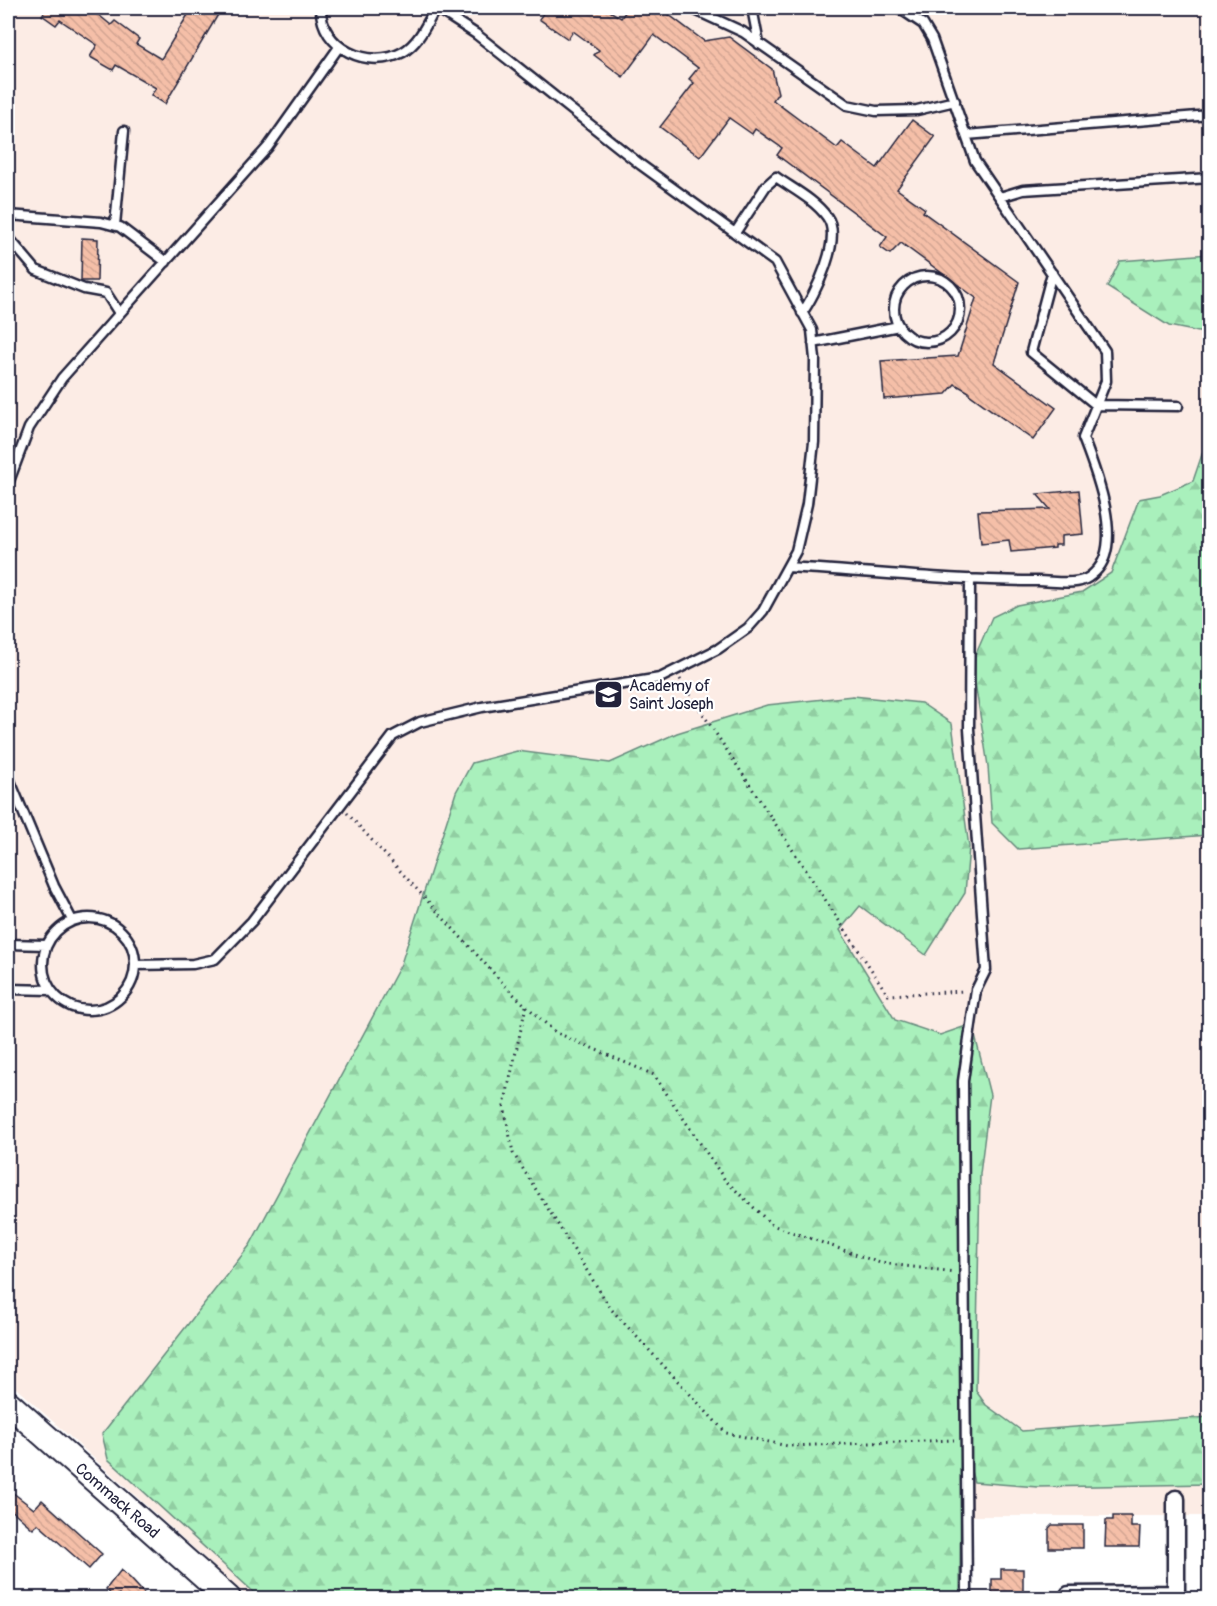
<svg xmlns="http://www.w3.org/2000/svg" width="1217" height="1606" font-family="Pangolin,sans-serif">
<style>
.built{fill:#fcece5}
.forest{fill:url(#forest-firs);stroke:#66897c;stroke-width:1.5}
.building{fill:url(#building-back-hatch);stroke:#22223b;stroke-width:1.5}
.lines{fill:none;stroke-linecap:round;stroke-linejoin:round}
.lane-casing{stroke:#22223b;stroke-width:13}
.street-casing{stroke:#22223b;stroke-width:21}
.secondary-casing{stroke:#22223b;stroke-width:28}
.path{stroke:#22223b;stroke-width:3;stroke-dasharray:1.5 4.5;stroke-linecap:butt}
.lane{stroke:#fff;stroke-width:8}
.street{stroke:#fff;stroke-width:16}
.secondary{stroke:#fff;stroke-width:24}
.labels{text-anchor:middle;stroke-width:4.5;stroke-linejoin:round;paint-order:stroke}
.poi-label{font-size:16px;fill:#22223b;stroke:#fff;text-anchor:start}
.street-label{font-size:16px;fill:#22223b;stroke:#fff}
</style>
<defs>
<pattern id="forest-firs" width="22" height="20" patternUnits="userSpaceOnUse" patternTransform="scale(1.5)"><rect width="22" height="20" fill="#a9f0bc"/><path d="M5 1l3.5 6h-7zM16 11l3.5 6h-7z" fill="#91cea2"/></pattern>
<pattern id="building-back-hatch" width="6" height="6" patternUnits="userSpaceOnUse" patternTransform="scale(1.5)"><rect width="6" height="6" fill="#f5bfa8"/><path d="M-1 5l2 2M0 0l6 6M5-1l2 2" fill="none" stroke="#d2a492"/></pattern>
</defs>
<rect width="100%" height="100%" fill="#fff"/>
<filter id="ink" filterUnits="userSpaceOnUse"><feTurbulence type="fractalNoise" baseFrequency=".0167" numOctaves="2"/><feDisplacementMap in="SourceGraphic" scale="12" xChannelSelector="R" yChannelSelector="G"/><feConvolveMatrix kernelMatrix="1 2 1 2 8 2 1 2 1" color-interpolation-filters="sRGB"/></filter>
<g filter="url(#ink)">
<path class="built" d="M8,8H1209V1516H961L969,1598H249L8,1381Z"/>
<path class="forest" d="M1209,254V334L1169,326L1107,287L1120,261Z
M1209,434V835L1018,849L992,823L988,766L972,663L992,617L1017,605L1082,592L1111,573L1139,499L1160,495L1193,481Z
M853,696L921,703L952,724L969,847L965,893L926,955L860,906L840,930L895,1020L940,1035L972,1024L990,1095L980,1174L976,1391L986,1405L1022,1431L1209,1417L1210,1484L1038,1487L974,1482L961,1434L960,1598H260L108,1459L102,1434L250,1245L401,964L456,792L472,763L517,751L610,763L677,733L767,705Z"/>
<path class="building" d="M42,8H90L111,25L115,21L139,39L136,44L161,59L192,8H222L165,104L151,95L156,88L116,65L113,70L90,57L97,45L60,20L56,25L42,15L46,10Z
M547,8H605L621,18L628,8H673L668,14L704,41L729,37L772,69L778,93L773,100L837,148L842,142L877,168L912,120L935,137L897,189L925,209L923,212L1019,282L994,363L1056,408L1033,440L969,394V392L955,384L946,394L884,399L881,361L958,356L976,298L901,243L890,254L880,247L887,237L777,155L782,148L755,129L752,134L729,118L700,157L660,127L694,83L689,79L698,68L654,35L623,77L594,55L599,50L573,31L568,39L539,19Z
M82,238L98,239L97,281H81Z
M1079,490L1083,534L1061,536V545H1055V548L1011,552L1009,540L981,543L978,511L1050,509L1037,494Z
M8,1489L34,1509L42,1500L102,1554L89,1569L38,1524L33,1529L8,1507Z
M1113,1516H1131V1527H1140L1139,1547H1105L1106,1520H1113Z
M1052,1525H1083V1548H1049V1528Z
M1001,1569H1023V1599L992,1596V1579H1001Z
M121,1570L131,1579L149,1599H123L119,1594L114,1598L106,1589Z"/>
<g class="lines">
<defs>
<path id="lane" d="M321,8C320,48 369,71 403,52C419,43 427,23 436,8
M691,8L743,32L847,105L876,111L917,110L955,101
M752,8L759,44
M966,135L1210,115
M1000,197L1023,190L1210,178
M8,215L101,222L120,227L166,262
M115,225L124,131
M735,233L766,186L776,177C793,189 815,200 827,217C843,238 815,295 802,313
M8,237L36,270L84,289L106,293L119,313
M1052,273L1031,352L1096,405L1178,406
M894 309a33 33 0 1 1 66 0a33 33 0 1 1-66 0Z
M813,343L899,326
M8,484L29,428L62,378L268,147L339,47
M788,567C871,572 955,581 1038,581C1051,581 1072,585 1083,580C1087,579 1092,575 1095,572C1125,544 1095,469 1083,438L1106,381L1105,351L975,161L932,39L923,24L899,8
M8,776L54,886L72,920
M43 964a46 46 0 1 1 92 0a46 46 0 1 1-92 0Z
M8,944L46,945
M136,965L193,964L215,959L252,921L393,736L420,722L482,707L660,678L718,649L748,628L763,611L796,551L807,504L814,442L815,359L812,330L775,262L641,165L476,34L436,8
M8,989L51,990
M967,1598L963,1081L976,990L986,970L969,729L970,579"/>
<path id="street" d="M1176,1499V1598
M1069,1598V1595L1176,1594"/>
<path id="secondary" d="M8,1403L228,1598"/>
</defs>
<use href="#lane" class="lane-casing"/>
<use href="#street" class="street-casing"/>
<use href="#secondary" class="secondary-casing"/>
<path class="path" d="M680,679L888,995L965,991
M347,813L511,992L555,1032L654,1075L725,1180L772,1225L880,1263L955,1272
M526,1006L504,1106L513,1153L611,1309L726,1433L788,1446L954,1440"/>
<use href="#lane" class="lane"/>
<use href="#street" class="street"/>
<use href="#secondary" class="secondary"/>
</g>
</g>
<defs>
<symbol id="school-square" viewBox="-11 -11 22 22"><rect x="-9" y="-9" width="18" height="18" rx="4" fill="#22223b" stroke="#fff"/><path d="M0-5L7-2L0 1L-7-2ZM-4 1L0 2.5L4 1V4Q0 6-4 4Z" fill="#fff"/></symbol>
</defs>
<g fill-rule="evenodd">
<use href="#school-square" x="592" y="678" width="33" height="33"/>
</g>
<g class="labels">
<g class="poi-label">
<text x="629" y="691">Academy of<tspan x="629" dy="18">Saint Joseph</tspan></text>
</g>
<g class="street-label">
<text transform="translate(118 1500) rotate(41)" y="6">Commack Road</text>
</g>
</g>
<rect width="1217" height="1606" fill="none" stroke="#fff" stroke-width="30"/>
<rect x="15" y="15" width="1187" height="1576" fill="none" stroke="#22223b" stroke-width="2" filter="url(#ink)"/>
</svg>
